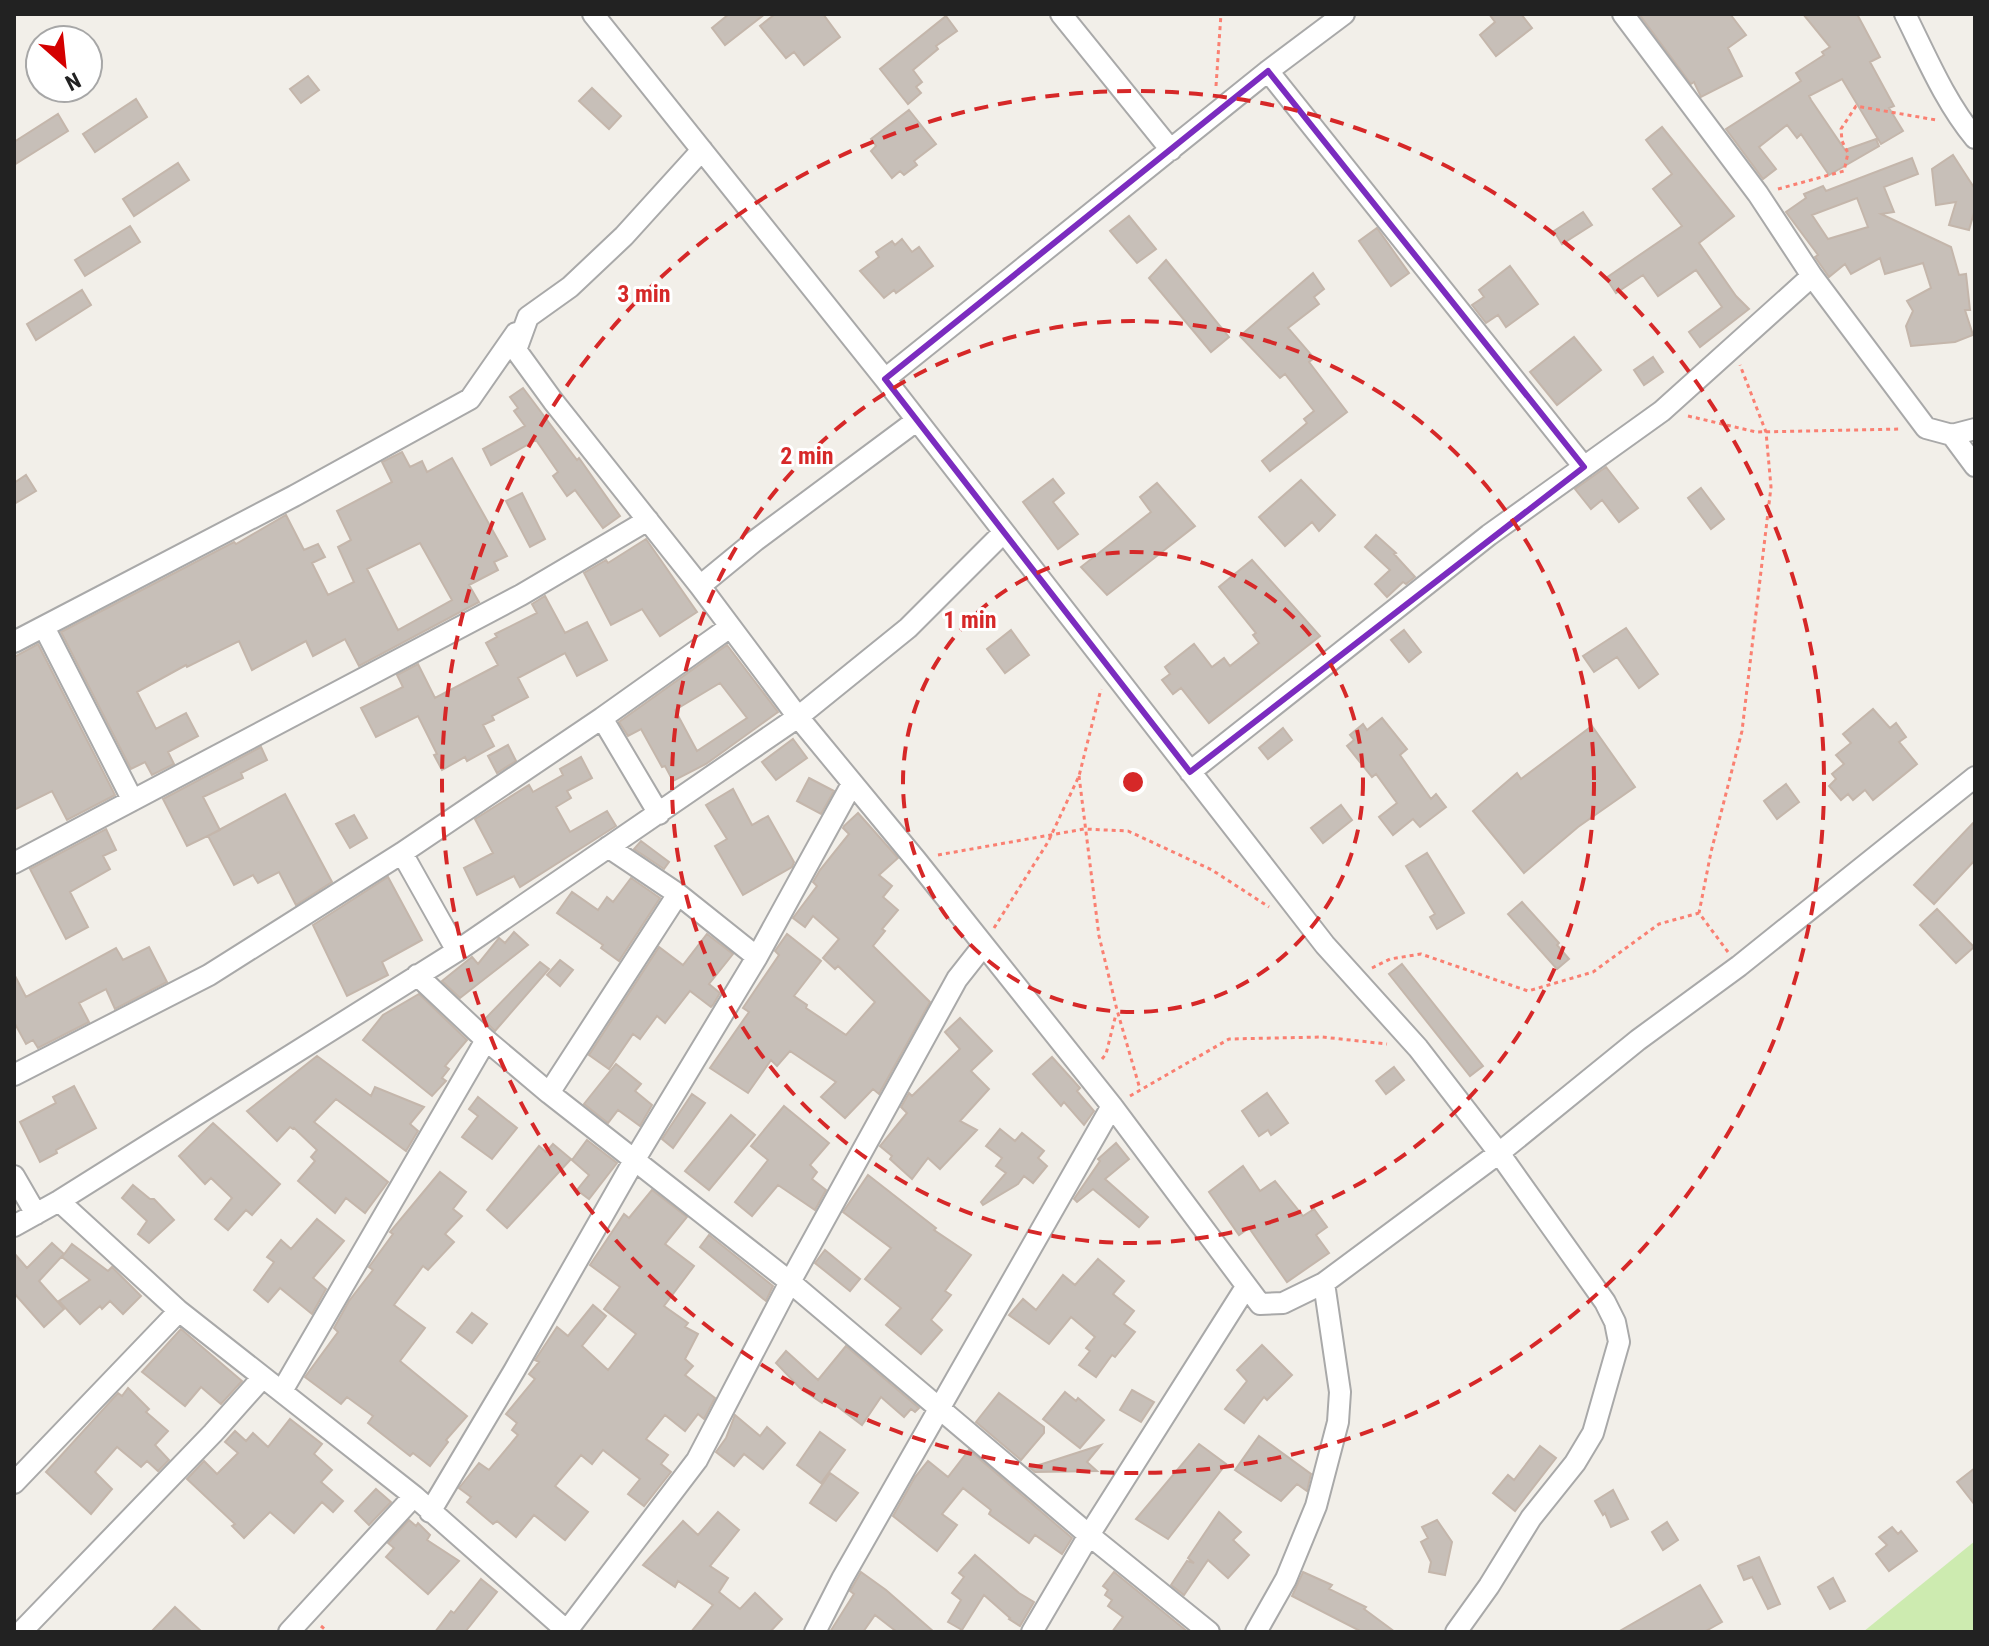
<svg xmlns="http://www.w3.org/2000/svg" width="1989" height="1646" font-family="'Roboto Condensed',sans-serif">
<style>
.grass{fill:#cdebb0}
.building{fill:#c7bfb8;stroke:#c4b6ab;stroke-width:2;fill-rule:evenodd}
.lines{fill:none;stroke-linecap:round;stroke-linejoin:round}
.minor-casing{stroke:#a9a9a9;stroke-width:24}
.path{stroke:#fa8072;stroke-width:3;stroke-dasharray:4 4;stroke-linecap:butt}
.minor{stroke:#fff;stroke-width:20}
.marked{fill:none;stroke:#7b2cbf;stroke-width:6;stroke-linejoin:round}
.ring{fill:none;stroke:#d62828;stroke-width:4;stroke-dasharray:14 10}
.centre{fill:#d62828;stroke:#fff;stroke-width:4}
.ring-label{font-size:24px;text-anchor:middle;font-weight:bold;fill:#d62828;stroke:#fff;stroke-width:6;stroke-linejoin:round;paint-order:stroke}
</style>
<rect width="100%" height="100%" fill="#f2efe9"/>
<path class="grass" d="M1975,1541V1632H1863Z"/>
<path class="building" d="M729,14H765L725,45L712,28Z
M775,14H823L840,37L804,65L794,52L786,58L760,26Z
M1489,14H1521L1532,28L1496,56L1480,35L1495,22Z
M1639,14H1730L1746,35L1728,48L1742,76L1701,97L1694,82L1691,84Z
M1803,14H1857L1880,57L1870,62L1894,106L1889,108L1903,131L1881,144L1842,79L1809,96L1811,100L1845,150L1876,139L1879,146L1829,175L1801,134L1797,138L1787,125L1759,147L1776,169L1763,179L1726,129L1801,81L1796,73L1824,55L1822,52L1830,47Z
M946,16L957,31L936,46L938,49L913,70L922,82L916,87L921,93L908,104L880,69Z
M308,76L319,90L301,103L290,89Z
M592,88L621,116L609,129L579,101Z
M136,99L147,117L95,152L83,134Z
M909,110L936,144L914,161L917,165L904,175L900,171L892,178L871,151L876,146L871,139Z
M58,114L68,131L14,165V142Z
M1662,127L1734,216L1699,243L1736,296L1749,309L1700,347L1689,332L1722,307L1696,270L1658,296L1643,275L1616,293L1606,278L1682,226L1653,189L1672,174L1646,140Z
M1953,155L1975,189V209L1969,230L1949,225L1956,202L1936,205L1932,169Z
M1912,158L1918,174L1884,187L1894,212L1881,214L1951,247L1959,275L1966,274L1970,310H1965L1973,335L1955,342L1911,346L1906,326L1913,311L1907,301L1931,288L1923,263L1885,274L1880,258L1851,274L1845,264L1829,277L1815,257L1818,255L1786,212L1806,198L1804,194L1823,186L1826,191ZM1857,198L1868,227L1828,239L1812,215Z
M178,163L189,180L134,216L123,199Z
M1583,212L1592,225L1562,244L1554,231Z
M1129,216L1156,249L1137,263L1110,231Z
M130,226L140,242L85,276L75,260Z
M1377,228L1409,273L1391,286L1359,241Z
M902,239L912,252L919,247L933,266L896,293L894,290L884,298L860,271L879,257L876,252L892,241L895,245Z
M1166,260L1229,337L1211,352L1149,278Z
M1510,266L1538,304L1506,327L1498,315L1486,323L1472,305L1484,297L1479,290Z
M1313,273L1324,289L1314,297L1319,304L1288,328L1314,358L1309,362L1347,412L1270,471L1262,461L1307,423L1304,419L1314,411L1285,374L1280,378L1240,336Z
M82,290L91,305L36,340L27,324Z
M1574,337L1601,370L1557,405L1530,372Z
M1653,357L1663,372L1644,385L1634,370Z
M523,388L577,460L579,458L620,516L603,528L575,490L567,496L553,476L558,472L536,440L491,465L483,449L525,426L514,411L518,408L510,397Z
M402,452L410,467L422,461L427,472L452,458L507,556L494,562L498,570L469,585L479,602L359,666L345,639L313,656L306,641L252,670L239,641L187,667L186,665L137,692L156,729L186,713L198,736L168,752L174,764L152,775L145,762L131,769L61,632L234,542L236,544L286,515L304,550L318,544L325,557L312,563L328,595L354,582L338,547L351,540L337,511L392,482L382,462ZM420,543L452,600L398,630L367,569Z
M1606,467L1638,508L1619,522L1602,500L1591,509L1575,489Z
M26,475L36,491L14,504V483Z
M1053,479L1064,493L1053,502L1078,534L1058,549L1023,502Z
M1301,480L1335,515L1319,531L1312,522L1285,546L1259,517Z
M1157,483L1195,526L1107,595L1081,567L1151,512L1140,497Z
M1701,488L1724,519L1711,529L1688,498Z
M522,493L545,539L530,547L506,501Z
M1376,535L1396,553L1394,554L1415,577L1406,584L1403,582L1387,597L1375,584L1390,570L1365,547Z
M646,539L697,612L660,636L642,609L611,625L584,573L606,560L608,563Z
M1252,560L1320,636L1209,723L1181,688L1173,694L1162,680L1170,674L1165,667L1194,644L1212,667L1224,658L1230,666L1259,643L1253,635L1256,633L1219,587Z
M545,596L565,633L587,622L607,660L577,676L565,653L518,678L528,697L492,716L494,720L483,725L494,746L467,761L465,757L442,770L434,755L437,754L418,716L376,737L361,708L403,687L397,675L418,664L435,698L498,665L486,643L497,637L495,634L537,613L532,604Z
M1626,628L1658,674L1639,688L1617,657L1594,672L1583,656Z
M1011,630L1029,655L1005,673L987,649Z
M1404,630L1421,652L1409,662L1391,640Z
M38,644L115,795L67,820L52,791L14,810V657Z
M727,645L778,712L706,764L673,781L665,766L662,767L641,729L628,736L619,722ZM720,683L747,718L697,751L675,710Z
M1873,709L1890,728L1896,723L1906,737L1899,742L1917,764L1873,800L1865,790L1853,800L1848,794L1841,800L1829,786L1836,779L1832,774L1844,764L1836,755L1851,743L1843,734Z
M1382,718L1407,749L1400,755L1431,799L1436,794L1446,807L1420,827L1413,819L1393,835L1379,817L1397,803L1376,774L1372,777L1347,746L1354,740L1350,735L1363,724L1367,730Z
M1592,726L1635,787L1578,827L1524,873L1473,811L1517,773L1521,779Z
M1283,728L1292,740L1268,759L1259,748Z
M793,739L807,758L776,780L762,762Z
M508,745L516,761L497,773L488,756Z
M261,747L267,760L241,773L243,778L203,797L220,830L187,846L163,799Z
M581,757L592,778L567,791L571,798L556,807L570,832L607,811L616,826L520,887L514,876L477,895L464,868L493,853L475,819L529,785L533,792L563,775L560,769Z
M809,778L834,791L821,814L797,801Z
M1786,784L1799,802L1777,819L1764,801Z
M733,789L752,825L768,816L794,862L792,867L743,895L715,846L727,839L706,805Z
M285,794L332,882L296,905L279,872L258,883L253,875L234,885L208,836Z
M1341,805L1352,820L1323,843L1311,828Z
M858,813L898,858L879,875L892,886L883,897L898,910L882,929L885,931L873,946L930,1002L879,1094L873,1089L845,1118L821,1097L836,1082L790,1051L777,1066L771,1060L748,1093L710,1068L749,1012L743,1008L779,955L775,951L787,934L821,961L794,996L807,1005L806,1008L846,1035L875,1002L838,966L835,969L823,958L839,939L813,916L805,927L793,918L817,886L813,882L820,870L849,834L843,828L844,826Z
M354,815L367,838L350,848L336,824Z
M1975,821V860L1934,904L1914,885Z
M106,829L116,850L103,856L110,869L70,892L88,927L66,939L30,869Z
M641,841L669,862L664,869L634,849Z
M1427,853L1464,913L1437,929L1430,917L1435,914L1406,866Z
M388,877L422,940L382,962L388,975L347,996L313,925Z
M631,878L660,898L619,961L601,948L603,945L557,913L572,892L598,910L607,897L613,902Z
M1522,902L1559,943L1557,945L1569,959L1557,969L1508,914Z
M1937,909L1974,947L1956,963L1920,925Z
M514,932L528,945L460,998L442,981L472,957L478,964L499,938L505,943Z
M707,934L733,954L709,984L720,993L713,1005L711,1007L690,991L665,1023L657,1016L640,1039L633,1034L609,1069L589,1055L659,947L683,965Z
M149,947L167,982L115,1009L106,989L79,1003L89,1022L38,1048L33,1040L26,1044L14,1022V974L26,997L116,948L123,960Z
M560,960L573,970L560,986L547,975Z
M540,962L549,969L495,1031L484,1020Z
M1402,964L1483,1066L1470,1076L1389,974Z
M419,994L467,1040L445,1066L449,1069L442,1078L446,1081L432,1096L363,1040L383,1015Z
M960,1018L992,1051L971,1071L989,1089L960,1121L977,1130L940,1169L928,1158L912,1179L890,1159L892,1156L880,1146L907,1113L901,1107L909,1093L912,1096L960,1049L945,1032Z
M317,1056L371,1096L375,1087L424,1107L410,1124L418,1131L406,1151L336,1099L314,1122L388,1182L365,1213L346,1198L335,1213L298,1181L315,1161L311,1157L317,1150L294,1128L293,1129L290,1127L277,1141L247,1111Z
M1052,1057L1080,1088L1077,1091L1094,1111L1084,1125L1064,1102L1061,1106L1033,1074Z
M616,1064L641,1084L635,1091L652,1105L640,1126L618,1110L608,1123L584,1104Z
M1394,1067L1404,1080L1386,1094L1376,1081Z
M74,1086L96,1128L56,1150L57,1153L40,1162L20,1122L56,1103L53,1097Z
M1267,1093L1288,1123L1271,1135L1268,1130L1259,1136L1242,1111Z
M692,1094L705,1103L673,1148L662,1139Z
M478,1097L517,1128L492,1159L462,1137L478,1116L469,1109Z
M784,1106L829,1143L810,1165L817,1172L812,1179L826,1190L815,1210L778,1185L752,1216L735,1202L768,1160L751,1146Z
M731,1115L755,1135L709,1190L685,1171Z
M213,1123L280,1184L252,1215L246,1210L228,1230L215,1219L232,1198L211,1178L205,1184L179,1156Z
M1000,1129L1015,1141L1022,1133L1044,1151L1038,1158L1047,1166L1033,1183L1024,1176L1018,1184L983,1205L981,1202L1006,1173L996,1166L1002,1158L986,1146Z
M587,1140L617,1163L589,1199L577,1190L589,1175L572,1160Z
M1116,1143L1129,1159L1105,1179L1148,1217L1139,1227L1093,1189L1077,1202L1074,1199L1100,1161L1098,1159Z
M553,1144L571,1159L507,1228L487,1210L539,1146L546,1152Z
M1243,1166L1260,1191L1275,1181L1303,1216L1314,1209L1327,1227L1316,1235L1329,1253L1287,1282L1249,1228L1239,1235L1209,1192Z
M440,1172L466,1192L453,1209L462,1216L445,1234L454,1242L428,1270L423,1266L394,1305L425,1328L400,1361L467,1416L446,1440L448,1442L430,1466L413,1453L410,1456L368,1423L373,1416L347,1397L341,1404L305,1377L338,1332L334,1328L349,1301L373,1270L369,1267L393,1234L390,1232Z
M868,1175L936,1228L934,1230L971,1255L945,1291L951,1295L931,1320L942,1330L921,1354L886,1325L901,1308L865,1279L891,1248L843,1212Z
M133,1185L150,1199H154L174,1220L149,1243L138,1234L147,1221L122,1198Z
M652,1190L687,1217L665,1244L694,1266L664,1306L688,1323L685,1327L698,1334L685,1359L693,1366L685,1375L715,1398L704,1419L698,1414L685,1431L665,1415L646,1439L668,1455L661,1464L671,1472L644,1506L628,1494L640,1479L603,1450L592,1464L581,1455L555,1486L588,1512L565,1540L534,1515L516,1537L497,1521L493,1524L467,1502L471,1497L459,1488L479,1463L489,1470L518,1435L512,1430L517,1423L506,1414L535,1379L529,1374L539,1362L535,1360L557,1327L568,1336L593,1305L606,1316L582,1346L608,1370L636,1334L604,1309L620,1287L590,1265L624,1214L629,1218Z
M317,1219L344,1241L313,1278L326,1289L312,1314L280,1288L268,1302L254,1290L274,1262L267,1257L281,1240L291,1249Z
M709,1235L773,1286L766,1301L700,1247Z
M52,1243L64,1254L39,1281L64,1309L44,1327L14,1293V1253L27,1268Z
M72,1244L108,1271L112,1267L141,1296L123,1314L110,1301L102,1309L100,1306L80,1324L59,1301L90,1280L62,1257Z
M825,1250L860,1279L850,1291L815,1263Z
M1098,1259L1124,1281L1113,1294L1134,1311L1124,1324L1135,1332L1115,1357L1112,1355L1096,1377L1079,1365L1090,1351L1086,1348L1095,1337L1071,1317L1049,1344L1009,1315L1023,1299L1036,1310L1063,1275L1075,1285Z
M472,1313L487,1324L472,1343L457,1332Z
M181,1329L242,1381L221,1404L201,1387L185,1406L142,1372Z
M1262,1345L1292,1375L1267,1400L1264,1397L1244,1423L1225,1409L1247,1381L1237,1370Z
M846,1346L919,1408L915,1412L911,1409L904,1417L881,1397L862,1425L826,1398L822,1403L800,1388L776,1363L786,1351L818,1380Z
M128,1388L149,1409L146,1412L168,1431L155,1445L169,1460L158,1471L147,1461L141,1467L117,1447L95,1472L112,1489L91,1514L46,1472L118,1393L122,1396Z
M1132,1390L1154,1402L1141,1422L1120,1410Z
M1065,1392L1076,1401L1078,1398L1104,1420L1080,1448L1043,1419Z
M999,1393L1044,1427V1433L1021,1460L976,1422Z
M735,1415L760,1436L767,1427L785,1443L763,1469L744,1454L734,1466L716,1452L726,1438Z
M290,1419L322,1444L314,1454L332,1470L321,1482L343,1501L333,1512L322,1502L294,1533L270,1512L244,1538L232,1526L235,1524L187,1479L204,1461L217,1474L238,1453L225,1442L235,1431L246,1441L253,1433L268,1447Z
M820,1432L845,1450L821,1483L797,1465Z
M1259,1436L1311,1474L1307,1491L1297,1484L1281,1501L1235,1470Z
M1199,1444L1226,1464L1168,1539L1136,1519Z
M1101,1445L1087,1462L1097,1471L1035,1472L1030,1468Z
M1540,1446L1556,1458L1515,1511L1493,1493L1508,1475L1514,1480Z
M969,1450L1072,1538L1062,1554L1035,1535L1029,1543L989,1514L991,1510L963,1488L942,1514L957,1525L937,1551L893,1516L915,1477L928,1461L948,1477Z
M1975,1468V1505L1957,1482Z
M830,1473L858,1493L836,1521L810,1503Z
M376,1489L391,1502L369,1525L355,1511Z
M1613,1490L1628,1519L1611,1527L1605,1513L1603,1515L1595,1501Z
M718,1512L739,1530L710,1566L728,1578L719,1592L740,1609L755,1593L782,1619L770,1632H691L713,1605L678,1581L675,1587L643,1565L683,1521L698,1535Z
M1219,1512L1241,1532L1233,1540L1249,1555L1228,1578L1208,1560L1184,1595L1171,1585L1187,1561L1194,1563L1188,1558Z
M409,1520L416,1526L418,1523L430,1535L427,1540L459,1561L428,1594L386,1557L394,1548L388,1543Z
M1437,1520L1452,1542L1445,1575L1429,1572L1431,1562L1421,1542L1428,1538L1422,1527Z
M1667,1522L1678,1540L1663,1550L1652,1532Z
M1892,1527L1898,1534L1901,1531L1917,1551L1889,1571L1876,1554L1887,1545L1879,1537Z
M975,1555L1019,1593L1034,1602L1020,1626L1009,1619L1010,1618L984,1595L962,1630L948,1622L961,1600L952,1593L964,1577L959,1573Z
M1759,1557L1780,1604L1768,1609L1752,1577L1744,1580L1738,1566Z
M861,1572L886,1590L934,1632H897L875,1615L863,1632H830L854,1594L850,1591Z
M1114,1572L1188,1632H1112L1123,1617L1108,1606L1112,1600L1105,1595L1108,1590L1103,1586Z
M1303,1572L1332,1585L1329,1589L1366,1607L1364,1609L1395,1632H1362L1292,1596Z
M1833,1578L1845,1601L1830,1609L1818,1587Z
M481,1579L497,1592L465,1632H435L451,1611L454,1613Z
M1700,1585L1722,1622L1704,1632H1618Z
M175,1607L191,1622L202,1632H151Z"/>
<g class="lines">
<defs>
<path id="minor" d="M593,14L885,379L1325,945L1418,1048L1499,1153L1605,1302L1615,1322L1619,1342L1593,1433L1575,1463L1531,1518L1489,1586L1456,1632
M1061,14L1171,150
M1623,14L1758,194L1812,276L1926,428L1952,435L1975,466
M1905,14C1926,56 1945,102 1975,138
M1268,71L1584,467
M702,150L624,236L570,287L528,317L516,350L553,401L700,586L798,717L916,860L1112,1106L1260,1304L1283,1303L1324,1283L1499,1153L1638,1040L1739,966L1975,777
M885,379L1268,71L1344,14
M1952,435L1975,429
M700,586L756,540L916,421
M44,627L132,799
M14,642L294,496L470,399L516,333
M602,718L659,814
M1190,772L1489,535L1662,411L1812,276
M608,847L678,894L757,957
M402,853L457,951
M14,863L521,595L648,520
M417,975L486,1040L549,1093L790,1282L1089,1535L1209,1632
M14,1075L209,975L402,853L602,718L730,627
M549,1093L678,894
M14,1176L36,1214
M59,1201L179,1311L414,1496L568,1632
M14,1226L59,1201L457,951L798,717L908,628L1003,533
M282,1391L486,1040
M14,1483L179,1311
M430,1512L514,1371L635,1159L757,957L852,784
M21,1632L213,1433L263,1377
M289,1632L414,1496
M566,1632L697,1460L790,1282L957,979L983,946
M815,1632L842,1579L1112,1106
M1032,1632L1089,1535L1246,1287
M1256,1632L1286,1579L1316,1506L1338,1422L1340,1392L1324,1283"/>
</defs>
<use href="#minor" class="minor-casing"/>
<path class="path" d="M1216,86L1221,14
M1778,189L1844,171L1848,153L1842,141L1841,129L1856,106L1936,120
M1688,416L1756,432L1902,429
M1079,776L1099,936L1117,1010L1140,1089
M938,855L1084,829L1128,831L1212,870L1269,907
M994,928L1048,842L1079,776L1101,689
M1728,952L1699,913L1711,852L1742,731L1771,487L1766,432L1740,365
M1372,968L1390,959L1421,954L1528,991L1593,972L1659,924L1699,913
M1102,1059L1106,1054L1116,1014
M1130,1096L1229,1039L1322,1037L1387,1044
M321,1626L328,1632"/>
<use href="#minor" class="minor"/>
</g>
<path class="marked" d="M1268,71L1584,467L1190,772L885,379Z"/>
<g class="ring">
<circle cx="1133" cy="782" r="230"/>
<circle cx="1133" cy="782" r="461"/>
<circle cx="1133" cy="782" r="691"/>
</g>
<circle cx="1133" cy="782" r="12" class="centre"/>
<g class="ring-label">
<text x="644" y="302">3 min</text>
<text x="807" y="464">2 min</text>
<text x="970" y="628">1 min</text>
</g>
<rect width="1989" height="1646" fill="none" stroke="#222222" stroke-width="32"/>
<g transform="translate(64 64) rotate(153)"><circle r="38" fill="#ffffff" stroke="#a7a7a7" stroke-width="2"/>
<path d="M0-6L14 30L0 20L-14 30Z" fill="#d40000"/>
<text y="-12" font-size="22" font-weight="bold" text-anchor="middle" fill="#222222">N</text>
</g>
</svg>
